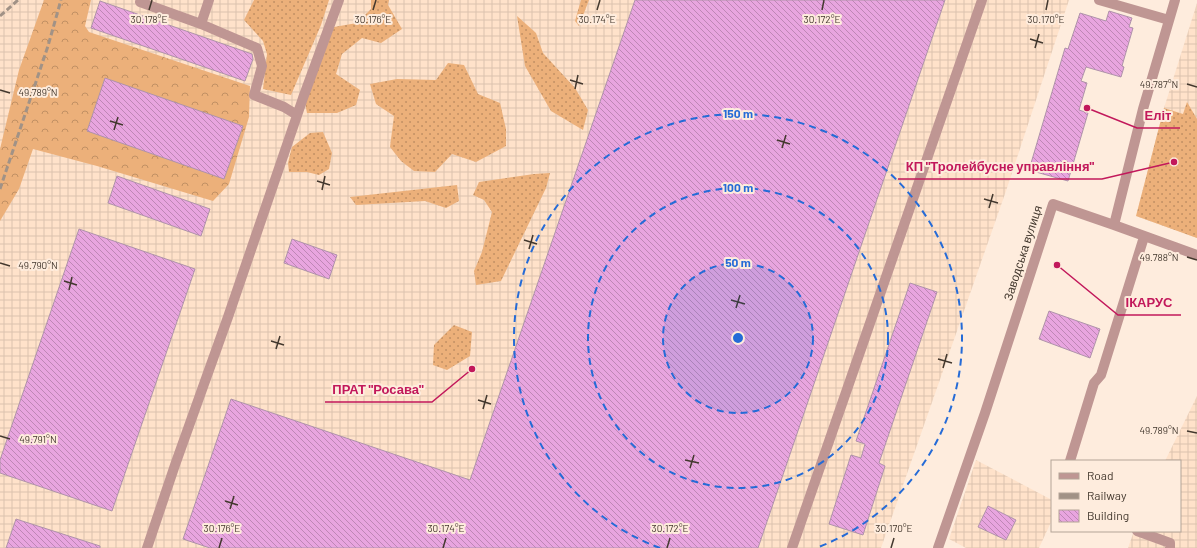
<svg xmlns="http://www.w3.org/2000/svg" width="1197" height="548" font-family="Barlow,sans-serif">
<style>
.industrial{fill:url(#industrial-grid)}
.grass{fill:url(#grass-dots)}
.forest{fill:url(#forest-crowns)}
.building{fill:url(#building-back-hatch);stroke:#af93aa}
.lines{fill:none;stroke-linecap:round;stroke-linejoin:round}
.minor{stroke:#bf9693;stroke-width:10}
.rail{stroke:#a19286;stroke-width:3;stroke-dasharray:6 3;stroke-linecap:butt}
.ticks{fill:none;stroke:#43382e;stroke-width:1.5}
.ring{fill:none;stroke:#256bd7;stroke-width:2;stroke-dasharray:7 5}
.labels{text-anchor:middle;stroke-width:4;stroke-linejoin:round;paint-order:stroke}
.street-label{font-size:12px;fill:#43382e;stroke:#feecdd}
.ticks-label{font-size:10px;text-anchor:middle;fill:#43382e;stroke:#feecdd;stroke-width:4;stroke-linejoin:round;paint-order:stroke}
.centre{fill:#256bd7;stroke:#feecdd;stroke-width:2}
.ring-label{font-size:12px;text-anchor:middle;font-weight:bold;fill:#256bd7;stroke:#feecdd;stroke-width:4;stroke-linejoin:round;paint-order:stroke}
.leader{fill:none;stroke:#c2185b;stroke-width:1.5}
.callout-dot{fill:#c2185b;stroke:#feecdd;stroke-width:1.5}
.callout-label{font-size:13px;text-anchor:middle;font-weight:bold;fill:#c2185b;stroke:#feecdd;stroke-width:4;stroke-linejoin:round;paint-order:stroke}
</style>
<defs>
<pattern id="industrial-grid" width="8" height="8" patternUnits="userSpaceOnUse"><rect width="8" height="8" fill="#ffe2ca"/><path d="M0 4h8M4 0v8" fill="none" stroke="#dcc3ae"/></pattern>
<pattern id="grass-dots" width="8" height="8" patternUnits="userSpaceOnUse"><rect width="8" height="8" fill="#ecb07a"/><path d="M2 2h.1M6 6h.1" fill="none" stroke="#c19064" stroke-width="1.8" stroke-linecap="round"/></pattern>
<pattern id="forest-crowns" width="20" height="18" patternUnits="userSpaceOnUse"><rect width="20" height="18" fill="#ecb07a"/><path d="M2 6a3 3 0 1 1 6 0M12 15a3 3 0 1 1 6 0" fill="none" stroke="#c19064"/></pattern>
<pattern id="building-back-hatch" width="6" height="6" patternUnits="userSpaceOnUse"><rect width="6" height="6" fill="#e8a5df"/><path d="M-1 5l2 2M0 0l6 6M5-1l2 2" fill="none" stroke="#be87b5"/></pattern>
</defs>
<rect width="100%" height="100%" fill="#feecdd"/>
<path class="industrial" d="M0,0H1069L1006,191L881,548H0Z
M1197,3V238L1136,216L1164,108Z
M1197,396V548H1128L1134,531H1180V461H1165Z
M976,460L1052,500V520L1039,548H966L949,539Z"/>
<path class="grass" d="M254,0H329L321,25L291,95L263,89L267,54L263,41L244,20Z
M371,0H389L388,5L402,29L381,43L362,38L342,54L336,74L360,90L356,105L337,113H307L305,103L334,27L357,23L371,9Z
M581,0H589L579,26L575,21Z
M517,16L536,33L543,53L575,88L588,110L583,130L551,111L525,66Z
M448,63L464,65L478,94L500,103L506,129V146L476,162L452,154L435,172L414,171L401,161L390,147L394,116L376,104L370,84L397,79L436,80Z
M1187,102L1197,119V238L1136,216L1164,108L1183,114Z
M323,132L332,153L329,169L319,175L307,172H289L288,163L292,147L310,133Z
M550,173L546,188L501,281L476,285L474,271L482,252L492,212L484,200L473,195L479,182L534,174Z
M457,185L459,201L446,208L425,201L356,205L350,197Z
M454,325L472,332L470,356L447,370L433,365L434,345Z"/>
<path class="forest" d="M44,0H91L85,26L89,32L250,86L249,117L229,184L213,201L97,166L33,149L19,189L0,221V149L19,70Z"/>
<path class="building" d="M635,0H945L758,548H210L183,539L231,399L470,480Z
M100,1L252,54L253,59L245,81L91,28Z
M1109,11L1132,18L1129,27L1133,28L1122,66L1124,67L1121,77L1086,67L1081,81L1087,83L1079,110L1088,113L1068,181L1029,170L1065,48L1068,49L1080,13L1106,21Z
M105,78L243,126L224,179L87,131Z
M117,176L210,209L201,236L108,203Z
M79,229L195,269L112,511L0,473V460Z
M292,239L337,255L329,279L284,263Z
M910,283L937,292L879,463L885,466L863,535L829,524L851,455L861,458L865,444L856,441Z
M1049,311L1100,329L1090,358L1039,339Z
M988,506L1016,520L1006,540L978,527Z
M16,519L100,546V548H6Z"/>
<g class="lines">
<path class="minor" d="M141,0L140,2L201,24L209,0
M1099,0L1169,20
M201,24L257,48L262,66L254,95L284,107L297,115
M1114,225L1197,255
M1070,461L1094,383L1101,375L1144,237
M1137,531L1170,543V548
M147,548L175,465L228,317L303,98L339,0
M792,548C854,365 920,183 982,0
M938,548L985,413L1053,204L1114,225L1143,109L1175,0"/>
<path class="rail" d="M0,16L18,0
M0,189L48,46L61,0"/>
</g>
<path class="ticks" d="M149,10L152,0M373,10L376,0M597,10L600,0M822,10L824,0M1046,10L1048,0M1030,39L1043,43M1035,48L1039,34M570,80L583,84M1187,84L1197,87M575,89L578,75M0,90L10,93M110,121L123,125M114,130L118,117M777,140L790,144M782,148L786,135M317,181L330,185M322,190L325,176M984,199L998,203M989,208L993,194M524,240L537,244M529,249L533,235M1187,257L1197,260M0,263L10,266M64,281L77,285M69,290L72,277M731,300L745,304M736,308L740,295M271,341L284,345M276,349L280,336M938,359L952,363M943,368L947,354M478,400L491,404M483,409L487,395M1187,431L1197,433M0,436L10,439M685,460L699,463M690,468L694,455M225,501L238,505M230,509L234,496M219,548L222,538M443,548L446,538M667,548L670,538M891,548L894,538"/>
<circle cx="738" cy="338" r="75" fill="#256bd7" fill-opacity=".12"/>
<g class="ring">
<circle cx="738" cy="338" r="75"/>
<circle cx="738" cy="338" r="150"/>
<path d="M660 548A224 224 0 1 1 816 548"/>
</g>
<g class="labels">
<g class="street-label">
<text transform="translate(1023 253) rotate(-72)" y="4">Заводська вулиця</text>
</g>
</g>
<g class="ticks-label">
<text x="149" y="23">30.178°E</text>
<text x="373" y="23">30.176°E</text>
<text x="597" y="23">30.174°E</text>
<text x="822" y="23">30.172°E</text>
<text x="1046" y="23">30.170°E</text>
<text x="1159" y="88">49.787°N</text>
<text x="38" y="96">49.789°N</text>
<text x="1159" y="261">49.788°N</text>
<text x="38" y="269">49.790°N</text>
<text x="1159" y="434">49.789°N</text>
<text x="38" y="443">49.791°N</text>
<text x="222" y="532">30.176°E</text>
<text x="446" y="532">30.174°E</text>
<text x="670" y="532">30.172°E</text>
<text x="894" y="532">30.170°E</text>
</g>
<circle cx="738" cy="338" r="6" class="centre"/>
<g class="ring-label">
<text x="738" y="118">150 m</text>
<text x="738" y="192">100 m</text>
<text x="738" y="267">50 m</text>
</g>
<path class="leader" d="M1087 108L1137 128H1180M1174 162L1102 179H898M1057 265L1118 315H1181M472 369L432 402H325"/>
<g class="callout-dot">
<circle cx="1087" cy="108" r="4"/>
<circle cx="1174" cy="162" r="4"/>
<circle cx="1057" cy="265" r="4"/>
<circle cx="472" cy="369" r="4"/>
</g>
<g class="callout-label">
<text x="1158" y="120">Еліт</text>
<text x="1000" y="171">КП "Тролейбусне управління"</text>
<text x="1149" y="307">ІКАРУС</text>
<text x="378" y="394">ПРАТ "Росава"</text>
</g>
<rect x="1051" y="460" width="130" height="72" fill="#feecdd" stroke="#b3a497"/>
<rect x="1059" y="473" width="20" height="6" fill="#bf9693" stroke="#b3a497"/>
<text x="1087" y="480" font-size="12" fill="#43382e">Road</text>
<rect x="1059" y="493" width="20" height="6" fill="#a19286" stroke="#b3a497"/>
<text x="1087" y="500" font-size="12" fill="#43382e">Railway</text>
<rect x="1059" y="510" width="20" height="12" fill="url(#building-back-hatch)" stroke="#b3a497"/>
<text x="1087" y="520" font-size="12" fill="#43382e">Building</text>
</svg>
